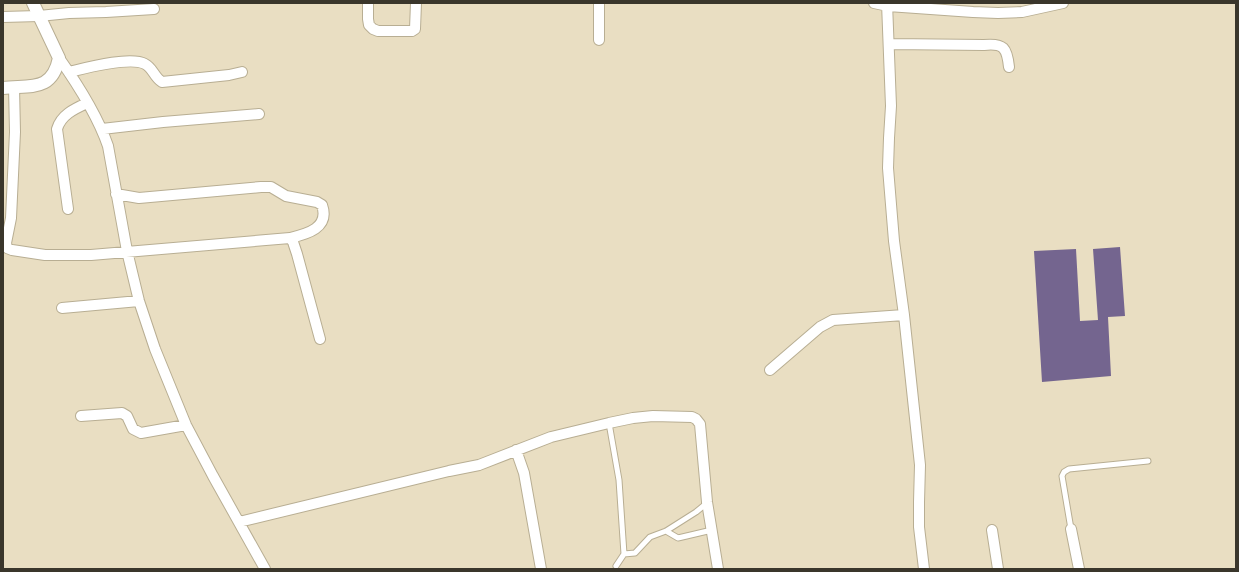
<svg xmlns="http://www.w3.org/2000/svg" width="1239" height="572" font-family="Georgia,serif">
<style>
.building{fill:#74658f}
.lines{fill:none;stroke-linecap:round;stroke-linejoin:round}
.service-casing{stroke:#b8ae93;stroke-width:7}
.minor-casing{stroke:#b8ae93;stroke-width:12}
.tertiary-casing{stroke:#b8ae93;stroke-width:14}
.service{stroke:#fff;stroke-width:5}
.minor{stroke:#fff;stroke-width:10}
.tertiary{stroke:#fff;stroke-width:12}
</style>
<rect width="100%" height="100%" fill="#e9dec2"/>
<path class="building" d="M1120,247L1125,316L1108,317L1111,376L1042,382L1034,251L1076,249L1080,321L1098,320L1093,249Z"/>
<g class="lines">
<defs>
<path id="service" d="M609,423L619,480L624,554L616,566
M1071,529L1062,476L1064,472L1069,469L1148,461
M666,531L678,538L712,530
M624,554L635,553L650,537L666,531L696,512L707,503"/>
<path id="minor" d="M368,3V19L369,25L373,29L378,31H412L415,29L416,3
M874,3L888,6L973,12L998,13L1022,12L1063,3
M887,3L891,106L889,138L888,168L894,241L904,315L920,465L919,502V527L924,569
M3,17L39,16L69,13L106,12L154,9
M599,40V3
M890,44L984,45C1004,43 1007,48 1009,67
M59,58C76,82 98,117 108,146L127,251L139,301L155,349L186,425L213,476L265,569
M69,72C86,68 130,56 145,64C153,68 154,77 162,82L229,75L242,72
M14,87L15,132L11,218L6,243L7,248L12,250L45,255H91L290,238L293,242L297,254L320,339
M102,129L163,122L259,114
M116,194L139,198L261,187H271L286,196L317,202L322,205C330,228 307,234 290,238
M68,209L57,129C61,115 74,109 87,103
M62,308L139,301
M770,370L820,327L833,320L904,315
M81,416L122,413L127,416L133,429L141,433L186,425
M516,450L524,473L541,569
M239,522L449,471L479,465L551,437L609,423L633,418L653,416L692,417L696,419L700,424L707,502L718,569
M1071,529L1079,569
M992,530L998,569"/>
<path id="tertiary" d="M3,88C31,85 52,92 59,58L33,3"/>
</defs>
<use href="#service" class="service-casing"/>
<use href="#minor" class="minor-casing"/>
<use href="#tertiary" class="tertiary-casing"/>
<use href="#service" class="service"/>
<use href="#minor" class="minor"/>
<use href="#tertiary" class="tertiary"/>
</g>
<rect width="1239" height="572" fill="none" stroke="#3a362b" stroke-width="8"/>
</svg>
